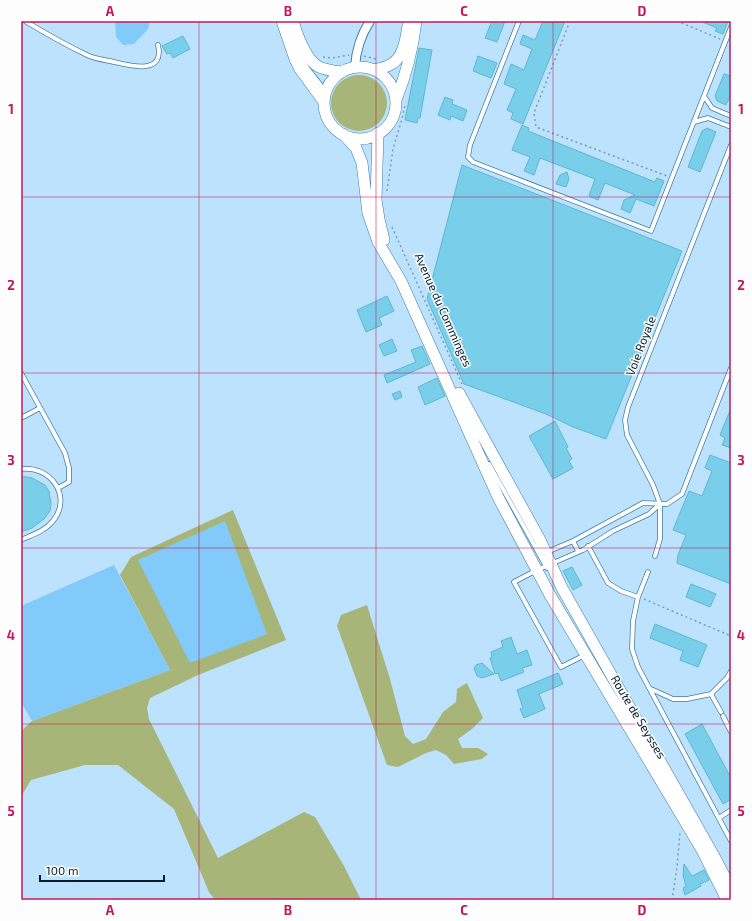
<svg xmlns="http://www.w3.org/2000/svg" width="752" height="921" font-family="'Exo 2',sans-serif">
<style>
.green{fill:#a7b579}
.water{fill:#81cafa}
.lines{fill:none;stroke-linecap:round;stroke-linejoin:round}
.stream{stroke:#81cafa;stroke-width:2.5}
.building{fill:#79cfe9;stroke:#5fb6cf}
.lane-casing{stroke:#3e7ea7;stroke-width:5.5}
.street-casing{stroke:#3e7ea7;stroke-width:10}
.secondary-casing{stroke:#3e7ea7;stroke-width:12}
.path{stroke:#7c9eb5;stroke-width:1.5;stroke-dasharray:2 3;stroke-linecap:butt}
.lane{stroke:#fff;stroke-width:4}
.street{stroke:#fff;stroke-width:8}
.secondary{stroke:#fff;stroke-width:11}
.grid{fill:none;stroke:#c2185b;stroke-width:1;stroke-opacity:0.55}
.labels{text-anchor:middle;stroke-width:3;stroke-linejoin:round;paint-order:stroke}
.street-label{font-size:12px;fill:#031e2e;stroke:#fdfdfd}
.neatline{fill:none;stroke:#c2185b;stroke-width:1.5}
.grid-label{font-size:13px;text-anchor:middle;font-weight:bold;fill:#c2185b}
</style>
<rect width="100%" height="100%" fill="#bce2fd"/>
<path class="green" d="M331 103a28 28 0 1 1 56 0a28 28 0 1 1-56 0Z
M233,510L286,640L198,675L150,698L147,708L149,719L218,858L304,812L315,817L344,866L361,900H215L209,892L174,809L118,765H85L31,780L22,795L21,800V731L32,721L170,670L120,575L131,557Z
M367,605L390,679L405,736L413,744L426,739L443,712L456,702L457,689L467,683L483,718L472,729L458,739L462,748H478L488,754L482,759L454,764L446,755L436,750L426,753L398,767L387,765L337,626L341,615Z"/>
<path class="water" d="M115,21H150L148,29L134,44L123,45L116,37Z
M225,521L267,634L190,663L138,560Z
M114,565L170,670L32,721L21,702V606Z"/>
<g class="lines">
<path class="stream" d="M21,738L22,742L21,744"/>
</g>
<path class="building" d="M492,21H505L497,42L485,38Z
M543,21H565L523,124L511,119L513,113L507,110L516,89L504,84L511,64L524,70L532,49L520,44L523,35L535,40Z
M700,21H728L723,34L715,31L717,28Z
M183,36L190,49L173,58L170,53L167,54L162,46Z
M419,48L432,50L420,118H418L417,123L405,120Z
M478,56L497,63L491,78L473,71Z
M724,74L731,76V94L726,105L717,101L715,96Z
M445,97L453,100L452,104L467,110L463,121L451,116L450,120L438,115Z
M522,125L529,128L528,131L655,182L657,178L664,181L654,206L636,199L630,213L621,209L624,200L635,195L605,183L598,200L589,196L595,179L540,158L534,175L524,171L530,157L512,150Z
M707,128L716,132L700,172L688,167L702,131Z
M462,165L682,251L606,439L573,427L546,414L464,384L427,299Z
M567,172L569,179L566,187L556,184L560,175Z
M387,296L394,311L379,318L382,325L366,332L357,310Z
M392,339L397,351L384,356L379,345Z
M422,346L430,364L387,383L384,375L416,362L411,350Z
M437,378L445,396L425,405L418,387Z
M400,391L402,397L395,400L392,394Z
M731,408V448L722,445L725,438L720,435Z
M555,421L568,447L566,448L572,459L569,461L573,468L553,479L529,436Z
M710,455L731,463V584L677,563L678,555L686,535L673,530L689,491L702,496L712,471L705,468Z
M21,476L32,478L45,485L49,491L51,504L50,511L44,519L32,528L21,532Z
M572,567L582,585L573,590L563,571Z
M691,584L716,594L710,607L686,597Z
M655,624L707,645L698,667L680,660L683,651L650,638Z
M511,637L517,654L527,650L532,665L522,668L524,672L501,681L498,673L495,674L490,658L492,657L491,652L503,647L501,641Z
M482,663L494,674L482,678L477,676L474,668L476,665Z
M558,673L563,684L539,694L545,709L524,718L520,709L523,708L517,690Z
M702,724L731,778V799L723,804L685,734Z
M684,864L692,876L704,870L709,880L700,884L701,886L685,895L683,888L686,886L683,875Z"/>
<g class="lines">
<defs>
<path id="lane" d="M25,21C45,33 66,45 87,55C95,59 105,60 114,62C131,66 165,75 158,45
M519,21L470,145L468,157L473,162L651,231L731,27
M299,50C304,70 316,76 326,93
M704,96L712,108L731,116
M694,122L708,118L731,127
M21,373L65,453L69,468V482L58,488
M21,418L40,408
M489,464L547,568
M21,469C50,465 73,496 53,521C45,531 32,535 21,540
M588,546L608,583L621,591L638,597
M578,551L573,541L643,503L667,504L682,494L731,368
M547,552L573,541
M655,556L660,539V504L653,485L627,435L625,420L628,407L731,145
M648,572L638,597L633,621L632,649L638,667L731,841
M585,655L561,667L514,582L537,570L583,550L613,531L649,514L660,504
M651,689L673,699H687L711,694L727,678L731,671
M711,694L721,712
M723,716L731,732
M719,818L731,810"/>
<path id="street" d="M355,67C356,50 361,35 370,21"/>
<path id="secondary" d="M282,21L295,59L300,69L324,102
M293,21C297,35 306,60 319,67C326,70 334,71 341,72
M324 103a36 36 0 1 1 72 0a36 36 0 1 1-72 0Z
M375,70C381,68 388,67 393,63C404,56 406,37 408,26
M396,100C406,75 413,47 416,21
M378,133L376,200L379,219L384,240
M343,134L356,148L362,163L368,213L378,242L401,281L498,497L550,595L702,850L727,900
M459,393L540,540L562,588L715,858L731,889"/>
</defs>
<use href="#lane" class="lane-casing"/>
<use href="#street" class="street-casing"/>
<use href="#secondary" class="secondary-casing"/>
<path class="path" d="M570,21L534,113L536,127L667,176
M677,21L720,39
M364,56L376,59
M323,57L332,58L349,55
M387,191L393,149L402,119L405,105
M392,227L462,384
M644,599L731,636
M672,900L677,867L680,833"/>
<use href="#lane" class="lane"/>
<use href="#street" class="street"/>
<use href="#secondary" class="secondary"/>
</g>
<path class="grid" d="M199,21V900M376,21V900M553,21V900M21,197H731M21,373H731M21,548H731M21,724H731"/>
<g class="labels">
<g class="street-label">
<text transform="translate(443 310) rotate(66)" y="4">Avenue du Comminges</text>
<text transform="translate(641 346) rotate(-69)" y="4">Voie Royale</text>
<text transform="translate(638 717) rotate(59)" y="4">Route de Seysses</text>
</g>
</g>
<rect width="752" height="921" fill="none" stroke="#fdfdfd" stroke-width="44"/>
<path d="M40 875v6h124v-6" fill="none" stroke="#031e2e" stroke-width="2"/>
<text x="46" y="875" font-size="12" fill="#031e2e" stroke="#fdfdfd" stroke-width="3" paint-order="stroke">100 m</text>
<rect x="22" y="22" width="708" height="877" class="neatline"/>
<g class="grid-label">
<text x="110" y="16">A</text>
<text x="288" y="16">B</text>
<text x="464" y="16">C</text>
<text x="642" y="16">D</text>
<text x="11" y="114">1</text>
<text x="741" y="114">1</text>
<text x="11" y="290">2</text>
<text x="741" y="290">2</text>
<text x="11" y="465">3</text>
<text x="741" y="465">3</text>
<text x="11" y="640">4</text>
<text x="741" y="640">4</text>
<text x="11" y="816">5</text>
<text x="741" y="816">5</text>
<text x="110" y="915">A</text>
<text x="288" y="915">B</text>
<text x="464" y="915">C</text>
<text x="642" y="915">D</text>
</g>
</svg>
